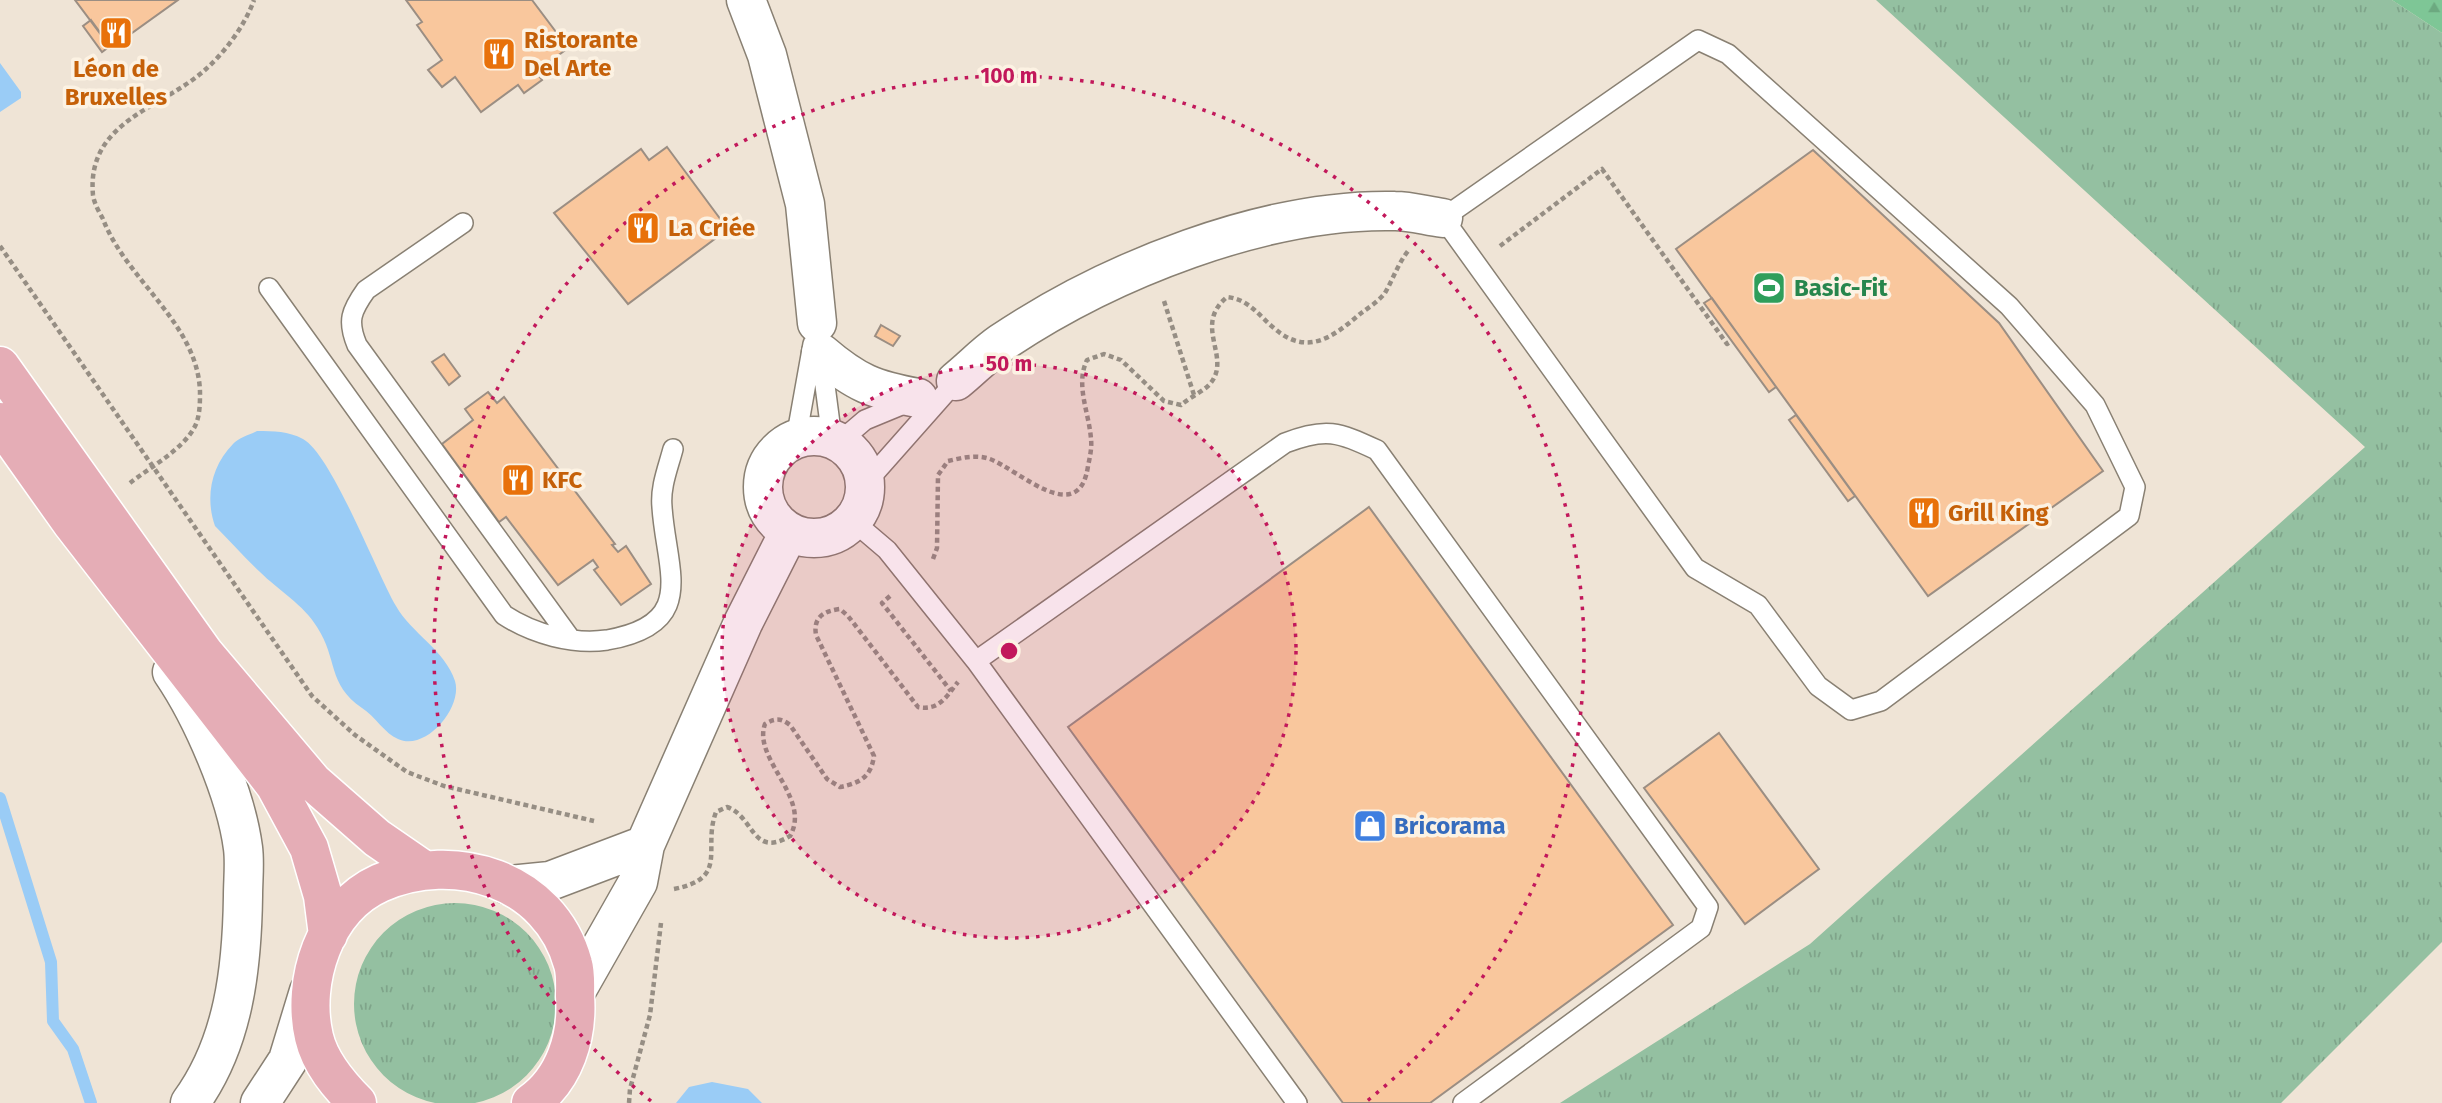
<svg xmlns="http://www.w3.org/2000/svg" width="2442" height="1103" font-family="'Fira Sans',sans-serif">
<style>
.grass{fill:url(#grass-tufts)}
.forest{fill:url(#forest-firs)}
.water{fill:#9accf6}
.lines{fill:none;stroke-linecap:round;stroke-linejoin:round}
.stream{stroke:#9accf6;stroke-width:12}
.building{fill:#f9c79d;stroke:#9b8e83;stroke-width:2}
.service-casing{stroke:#898073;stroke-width:22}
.minor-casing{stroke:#898073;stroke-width:41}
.primary-casing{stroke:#fff;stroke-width:41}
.path{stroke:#968e84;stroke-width:4.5;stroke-dasharray:5 3.5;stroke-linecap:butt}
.service{stroke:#fff;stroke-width:19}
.minor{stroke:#fff;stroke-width:38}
.primary{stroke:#e5adb6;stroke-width:38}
.ring{fill:none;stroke:#c2185b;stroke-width:3.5;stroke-dasharray:3.5 7}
.labels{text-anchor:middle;stroke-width:7;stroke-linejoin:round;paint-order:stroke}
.food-label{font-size:24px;font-weight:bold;fill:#c56008;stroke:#fcf2e3;text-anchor:start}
.leisure-label{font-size:24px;font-weight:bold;fill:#27864d;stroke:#fcf2e3;text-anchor:start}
.shop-label{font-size:24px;font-weight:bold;fill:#366cbe;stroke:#fcf2e3;text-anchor:start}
.centre{fill:#c2185b;stroke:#fcf2e3;stroke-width:3.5}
.ring-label{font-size:21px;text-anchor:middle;font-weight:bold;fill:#c2185b;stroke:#fcf2e3;stroke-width:7;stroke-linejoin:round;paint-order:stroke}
</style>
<defs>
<pattern id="grass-tufts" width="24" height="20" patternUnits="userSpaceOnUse" patternTransform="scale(1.75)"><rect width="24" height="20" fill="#94c0a1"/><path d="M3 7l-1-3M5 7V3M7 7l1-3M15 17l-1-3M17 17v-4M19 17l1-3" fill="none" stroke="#7fa48a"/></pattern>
<pattern id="forest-firs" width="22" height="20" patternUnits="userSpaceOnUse" patternTransform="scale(1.75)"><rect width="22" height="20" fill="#7ec696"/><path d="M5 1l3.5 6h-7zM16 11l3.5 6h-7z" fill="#6ca980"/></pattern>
</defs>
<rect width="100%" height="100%" fill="#efe4d6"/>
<path class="grass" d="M1876,0H2392L2442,33V942L2281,1103H1560L1810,944L2365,447Z
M354 1004a101 101 0 1 1 202 0a101 101 0 1 1-202 0Z"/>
<path class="forest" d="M2392,0H2442V33Z"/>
<path class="water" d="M0,63L21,92V98L0,112Z
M257,431C274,431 288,431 303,439C332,455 377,574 396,606C411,633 445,650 455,681C463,707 426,752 398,739C385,734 375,716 362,708C327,684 338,659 317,627C304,605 278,590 260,572C244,557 230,541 215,526C205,498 211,466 233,444C238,438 249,435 257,431Z
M712,1082L748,1089L762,1103H676L689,1087Z"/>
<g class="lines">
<path class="stream" d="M0,798L51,962L53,1021L73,1049L91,1103"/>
</g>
<path class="building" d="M75,0H178L111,48Z
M406,0H532L568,48L536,72L542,80L524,93L518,85L481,112L455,77L442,87L428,70L442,60L417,25L422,22Z
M91,20L110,46L102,52L83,26Z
M667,147L721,220L717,223L724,232L628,304L554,213L641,149L649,160Z
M1813,150L1999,323L2103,471L1928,596L1676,249Z
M1712,298L1776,387L1769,392L1704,303Z
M881,325L900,336L893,346L875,336Z
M444,354L460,376L449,385L432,362Z
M488,392L497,403L504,397L615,544L612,545L618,552L626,546L651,584L621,605L594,570L598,567L593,560L558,585L506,517L499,522L442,444L473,420L465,409Z
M1796,415L1855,496L1848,501L1789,420Z
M1369,507L1673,925L1430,1103H1343L1068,727Z
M1719,733L1819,869L1745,924L1644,788Z"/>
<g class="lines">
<defs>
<path id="service" d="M1698,40L1728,54L2009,306L2095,405L2135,487L2129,516L1881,701L1851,710L1818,686L1758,605L1695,568L1443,218Z
M463,223L366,290C351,311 347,321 357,345L570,638
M269,288L504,615C533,634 573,645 607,640C699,624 666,571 662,507C660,487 668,468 673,449
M821,355L832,439
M796,439L813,344
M838,443L865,420L911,401
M864,485L956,381
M853,521L887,550L976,661L1297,1103
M976,661L1285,443C1326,427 1338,432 1377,450L1708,907L1701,928L1463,1103"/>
<path id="minor" d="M746,0L767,55L805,204L817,323
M821,353C856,383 874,390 918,398
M956,381C971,369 985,354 1001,343C1108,271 1265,208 1395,211C1411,211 1427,216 1443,218
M763 487a51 51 0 1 1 102 0a51 51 0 1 1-102 0Z
M172,672C202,716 236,794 243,848C245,863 243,880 243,896C242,968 234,1043 190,1103
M508,885L550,881L645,845
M575,993L638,882L645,845L743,623L789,532
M260,1103L288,1060L309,991"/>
<path id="primary" d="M0,366L204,653L313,782L377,838L422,869
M0,422L71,522L275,785L309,848L323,896L328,935
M357,1103C339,1085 320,1063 314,1037C301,982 324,908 380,883C454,850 550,879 573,964C576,974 575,986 575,996C578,1036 565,1079 531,1103"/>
</defs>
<use href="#service" class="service-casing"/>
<use href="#minor" class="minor-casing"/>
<use href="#primary" class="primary-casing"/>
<path class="path" d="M0,246L312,696L355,735L407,772L444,786L594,821
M1500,246L1602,169L1727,344L1732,341
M1164,301L1194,395
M130,483C149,468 182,450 194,428C200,418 200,403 200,392C198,323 126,280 103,219C99,212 94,203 93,195C86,120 164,108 206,69C226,51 245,25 254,0
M933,559L937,548L938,475L948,461C961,458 976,454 990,459C1019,470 1079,529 1088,466C1090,457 1092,447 1091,439C1089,412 1075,385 1087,360L1104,354L1121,360L1164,401L1181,405C1189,398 1200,393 1208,386C1235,359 1191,327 1227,297C1249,299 1259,316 1275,329C1308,357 1334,336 1360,314C1368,308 1379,301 1385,293C1393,279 1398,264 1408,251
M890,596L882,603L951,691
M674,889C730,878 702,849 716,812L727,807C754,816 752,859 790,836C812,798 752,759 765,724C775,718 781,718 790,725L827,779L840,787C860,783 871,777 874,756L816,635C813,618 823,611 840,609L848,616L918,707C939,711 946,697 958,682
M629,1103L630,1089L650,1015L661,923"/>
<use href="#service" class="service"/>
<use href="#minor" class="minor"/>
<use href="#primary" class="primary"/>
</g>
<circle cx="1009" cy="651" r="287" fill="#c2185b" fill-opacity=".12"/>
<g class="ring">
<circle cx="1009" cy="651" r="287"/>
<path d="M651 1101A575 575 0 1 1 1367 1101"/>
</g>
<defs>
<symbol id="restaurant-square" viewBox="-11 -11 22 22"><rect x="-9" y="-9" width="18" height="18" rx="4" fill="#e8710a" stroke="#fcf2e3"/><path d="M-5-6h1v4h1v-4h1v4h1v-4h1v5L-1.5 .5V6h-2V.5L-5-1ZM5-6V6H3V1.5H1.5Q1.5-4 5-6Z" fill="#fff"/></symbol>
<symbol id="stadium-square" viewBox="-11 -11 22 22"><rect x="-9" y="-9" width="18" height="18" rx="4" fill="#2e9e5b" stroke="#fcf2e3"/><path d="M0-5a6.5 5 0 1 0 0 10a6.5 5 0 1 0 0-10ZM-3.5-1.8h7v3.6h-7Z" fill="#fff"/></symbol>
<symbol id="shop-square" viewBox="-11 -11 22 22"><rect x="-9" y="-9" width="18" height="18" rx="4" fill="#3f7fe0" stroke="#fcf2e3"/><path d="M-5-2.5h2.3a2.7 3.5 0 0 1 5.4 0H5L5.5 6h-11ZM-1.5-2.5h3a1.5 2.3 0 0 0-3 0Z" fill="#fff"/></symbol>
</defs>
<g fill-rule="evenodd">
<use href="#restaurant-square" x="97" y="14" width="38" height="38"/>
<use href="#restaurant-square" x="480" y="35" width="38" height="38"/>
<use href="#restaurant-square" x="624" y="209" width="38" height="38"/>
<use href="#stadium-square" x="1750" y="269" width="38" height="38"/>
<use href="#restaurant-square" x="499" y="461" width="38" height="38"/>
<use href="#restaurant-square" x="1905" y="494" width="38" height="38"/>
<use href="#shop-square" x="1351" y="807" width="38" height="38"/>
</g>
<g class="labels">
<g class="food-label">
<text x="524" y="48">Ristorante<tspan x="524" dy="28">Del Arte</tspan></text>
<text x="116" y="77" text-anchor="middle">Léon de<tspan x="116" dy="28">Bruxelles</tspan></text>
<text x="668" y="236">La Criée</text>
<text x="542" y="488">KFC</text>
<text x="1948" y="521">Grill King</text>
</g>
<g class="leisure-label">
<text x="1794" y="296">Basic-Fit</text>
</g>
<g class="shop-label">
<text x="1394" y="834">Bricorama</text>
</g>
</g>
<circle cx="1009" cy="651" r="10" class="centre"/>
<g class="ring-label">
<text x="1009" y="83">100 m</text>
<text x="1009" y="371">50 m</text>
</g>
</svg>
